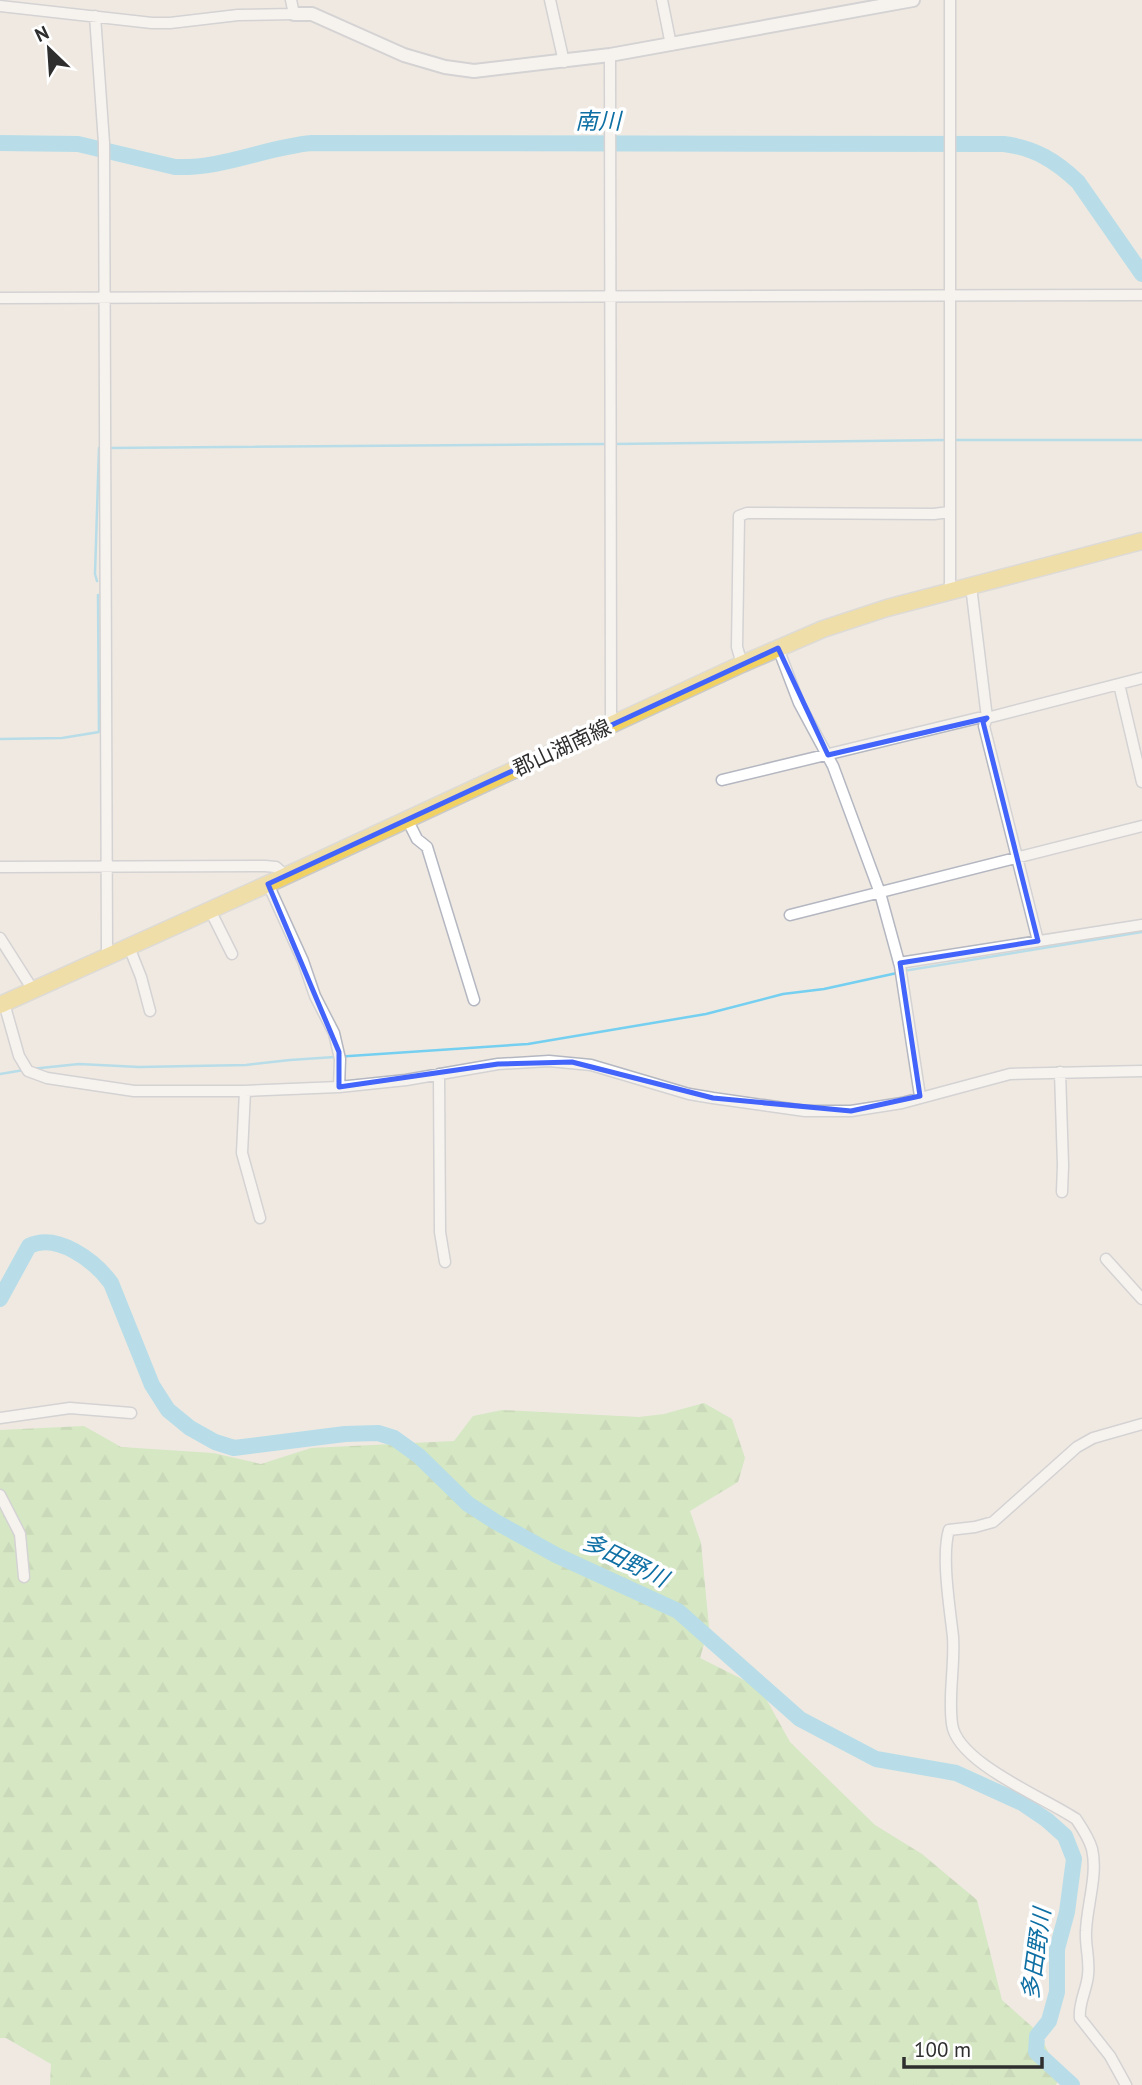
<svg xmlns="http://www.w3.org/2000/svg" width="1142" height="2085" font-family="'PT Sans','Noto Sans JP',sans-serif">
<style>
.forest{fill:url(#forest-firs)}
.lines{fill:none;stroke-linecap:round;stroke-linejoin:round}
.stream{stroke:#75cff0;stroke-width:2.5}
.river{stroke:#75cff0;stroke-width:16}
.minor-casing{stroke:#b4b7c1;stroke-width:13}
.tertiary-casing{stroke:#b4b7c1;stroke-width:16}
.primary-casing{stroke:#c9c9c9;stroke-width:19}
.minor{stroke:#fff;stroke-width:10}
.tertiary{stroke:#fff;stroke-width:12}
.primary{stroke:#f2d163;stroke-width:16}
.marked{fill:none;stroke:#4264fb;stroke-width:5;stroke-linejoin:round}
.labels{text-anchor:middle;stroke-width:7;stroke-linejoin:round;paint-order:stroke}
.street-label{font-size:21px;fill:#2e2e2e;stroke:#fff}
.water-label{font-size:23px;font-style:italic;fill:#0d6fa3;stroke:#fff}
</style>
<defs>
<pattern id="forest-firs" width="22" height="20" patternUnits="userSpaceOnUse" patternTransform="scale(1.75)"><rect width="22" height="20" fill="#b6e59e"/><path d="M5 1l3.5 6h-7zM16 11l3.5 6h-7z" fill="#9dc588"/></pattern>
</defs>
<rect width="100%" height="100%" fill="#efe9e1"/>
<path class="forest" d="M704,1403L732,1419L745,1458L738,1482L690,1511L701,1543L709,1627L700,1658L760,1688L790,1742L875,1825L922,1854L977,1900L1002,2000L1038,2032L1060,2075L1056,2085H50L51,2064L6,2038H0V1430L84,1426L121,1447L213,1453L261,1464L311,1448L454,1441L473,1416L502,1410L639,1417L664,1414Z"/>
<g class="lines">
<path class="stream" d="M952,440H1142
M613,444L946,440
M109,448L606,444
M97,581L95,574L99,448H102
M0,739L62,738L99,732L98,595
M903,971L1142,932
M31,1069L79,1064L139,1067L246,1065L290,1060L528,1044L706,1014L783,994L824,989L897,973
M0,1074L24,1070"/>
<path class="river" d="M0,143L78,144L175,167C223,169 266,147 312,143L1004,144C1035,148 1056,161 1078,182L1142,274
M0,1299L29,1246C57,1232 95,1261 111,1283L152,1385L168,1410L190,1428L215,1442L234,1448L345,1434L378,1433L394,1438L419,1456L468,1504L496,1522L556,1555L678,1611L800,1719L876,1759L956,1773L1022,1803L1047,1820L1065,1836L1074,1859L1067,1912L1057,1949V1992L1049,2021L1037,2036L1036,2052L1072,2085"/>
<defs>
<path id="minor" d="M550,0L564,62
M662,0L671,45
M950,0V592
M0,6L152,23H170L238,15L294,14L291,0
M95,16L104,143L107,956
M610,55L611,725
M0,298L1142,295
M971,586L987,718L984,726L1038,941
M778,648L799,703L833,766L880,893L900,966L920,1096
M742,664L737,647L739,516L747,513L934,514L949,512
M1119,684L1142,782
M722,780L978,718H987L1142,678
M407,819L417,839L427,847L474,1000
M0,867L265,866L276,867L286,876
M268,884L303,961L315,996L334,1033L340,1059L339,1087
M210,910L232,954
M790,915L1142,826
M0,938L33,990
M129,947L141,977L150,1011
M899,963L1142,925
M4,1003L19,1056L28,1071L47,1078L134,1091H244L339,1087L406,1080L498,1064L549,1061L591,1065L689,1094L713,1098L805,1111H851L902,1103L1010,1074L1142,1071
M1060,1072L1063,1165L1062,1192
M439,1074L440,1232L445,1262
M245,1091L242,1153L260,1218
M1106,1259L1142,1299
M0,1418L70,1408L131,1413
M0,1495L20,1534L24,1577
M1126,2085L1110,2056L1080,2018C1078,2004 1087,1989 1088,1975C1090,1960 1085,1946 1086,1931C1087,1905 1098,1874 1092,1849C1089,1838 1082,1828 1076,1819C1045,1798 957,1763 952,1724C948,1695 955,1666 953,1637C950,1609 941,1556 949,1530L975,1527L993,1522L1077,1447L1093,1438L1142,1424"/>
<path id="tertiary" d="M294,14H312L404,55L445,67L474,71L610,55L913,0"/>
<path id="primary" d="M0,1005L279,879L742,664L823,629L887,608L1142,541"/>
</defs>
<use href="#minor" class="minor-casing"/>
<use href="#tertiary" class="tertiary-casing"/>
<use href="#primary" class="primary-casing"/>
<use href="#minor" class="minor"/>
<use href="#tertiary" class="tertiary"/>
<use href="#primary" class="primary"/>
</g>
<path d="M0 0H1142V2085H0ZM778,648L828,755L987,718L983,722L1038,941L900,963L920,1096L851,1111L713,1098L572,1062L498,1064L339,1087V1052L268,884Z" fill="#efe9e1" fill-opacity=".55" fill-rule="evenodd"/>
<path class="marked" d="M778,648L828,755L987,718L983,722L1038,941L900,963L920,1096L851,1111L713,1098L572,1062L498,1064L339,1087V1052L268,884Z"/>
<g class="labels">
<g class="street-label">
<text transform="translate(562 748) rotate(-25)" y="7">郡山湖南線</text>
</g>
<g class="water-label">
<text x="598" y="129">南川</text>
<text transform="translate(625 1560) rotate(26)" y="8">多田野川</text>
<text transform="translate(1036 1954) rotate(-82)" y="8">多田野川</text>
</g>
</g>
<g transform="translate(49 49) rotate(335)" stroke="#ffffff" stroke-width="5" paint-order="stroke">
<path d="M0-5L12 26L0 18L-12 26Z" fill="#2e2e2e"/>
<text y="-10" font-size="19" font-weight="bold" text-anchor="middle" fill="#2e2e2e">N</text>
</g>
<path d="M904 2057v10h138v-10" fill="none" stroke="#2e2e2e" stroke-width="3.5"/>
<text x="914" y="2057" font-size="21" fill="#2e2e2e" stroke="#ffffff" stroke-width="5" paint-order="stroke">100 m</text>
</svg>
